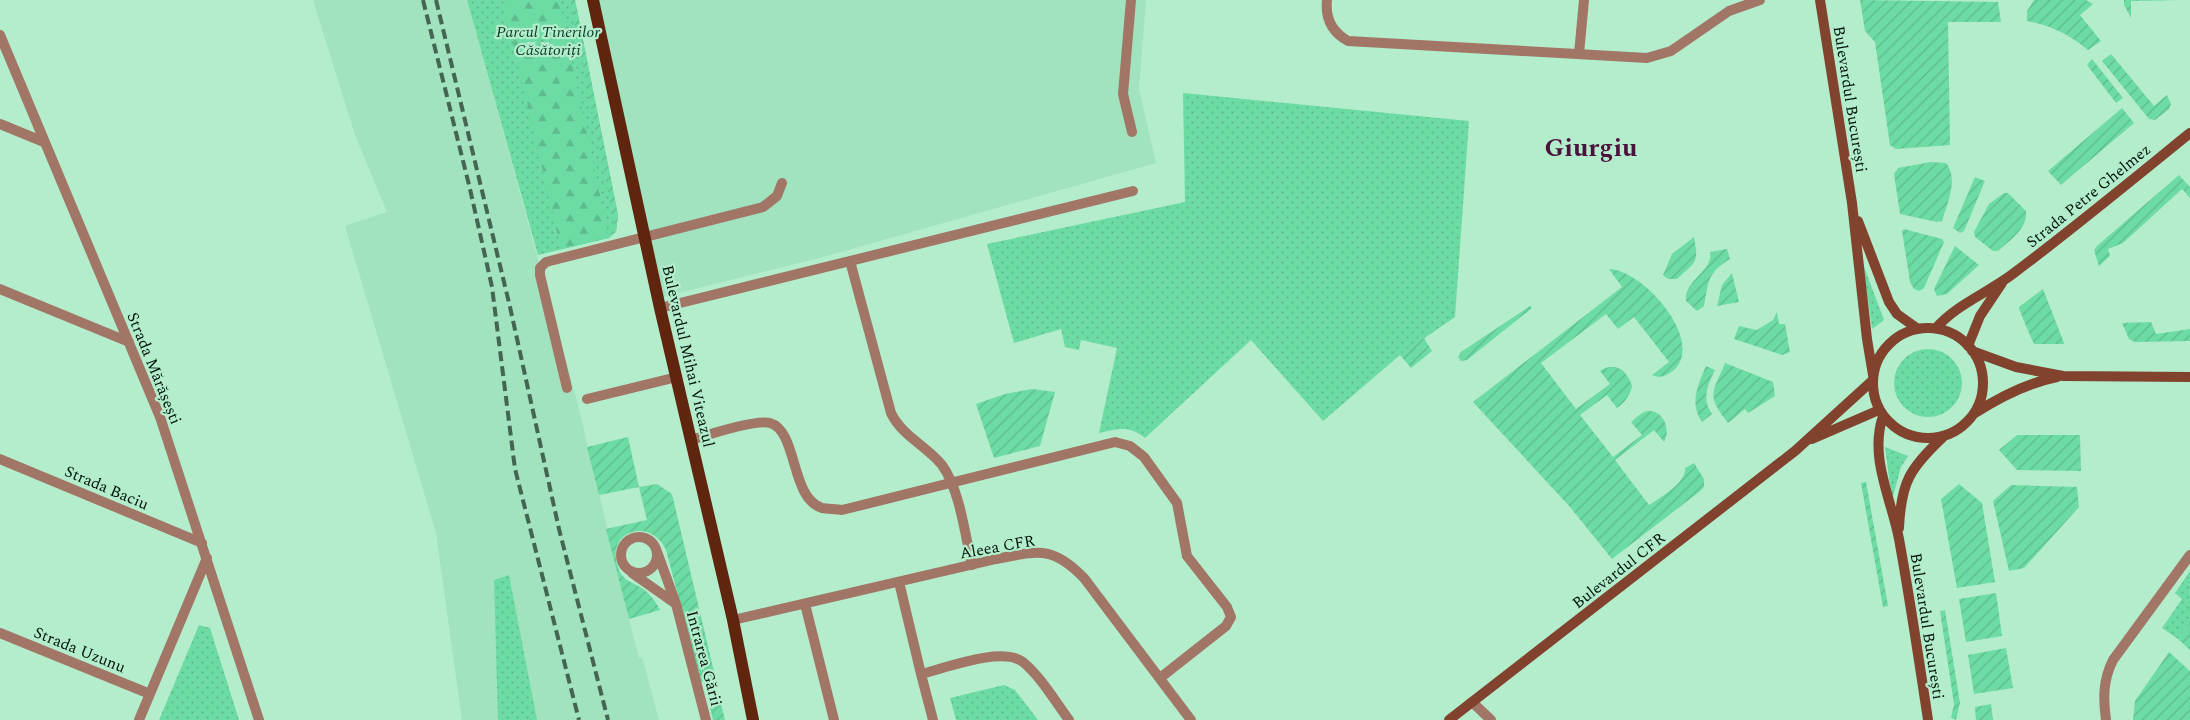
<svg xmlns="http://www.w3.org/2000/svg" width="2190" height="720" font-family="Spectral,serif">
<style>
.built{fill:#a1e3be}
.grass{fill:url(#grass-dots)}
.forest{fill:url(#forest-firs)}
.garden{fill:url(#garden-furrows)}
.lines{fill:none;stroke-linecap:round;stroke-linejoin:round}
.lane{stroke:#a27666;stroke-width:10}
.street{stroke:#a27666;stroke-width:10}
.secondary{stroke:#81432e;stroke-width:10}
.primary{stroke:#5f250f;stroke-width:12}
.rail{stroke:#436552;stroke-width:4;stroke-dasharray:10 5;stroke-linecap:butt}
.labels{text-anchor:middle;stroke-width:4.5;stroke-linejoin:round;paint-order:stroke}
.park-label{font-size:16px;font-style:italic;fill:#0a3d27;stroke:#b3edcc}
.street-label{font-size:16px;fill:#01150a;stroke:#b3edcc}
.town-label{font-size:26px;font-weight:bold;fill:#4b123c;stroke:#b3edcc}
</style>
<defs>
<pattern id="grass-dots" width="8" height="8" patternUnits="userSpaceOnUse" patternTransform="scale(1.25)"><rect width="8" height="8" fill="#6ddba4"/><path d="M2 2h.1M6 6h.1" fill="none" stroke="#5dbb8c" stroke-width="1.8" stroke-linecap="round"/></pattern>
<pattern id="forest-firs" width="22" height="20" patternUnits="userSpaceOnUse" patternTransform="scale(1.25)"><rect width="22" height="20" fill="#6ddba4"/><path d="M5 1l3.5 6h-7zM16 11l3.5 6h-7z" fill="#5dbb8c"/></pattern>
<pattern id="garden-furrows" width="10" height="10" patternUnits="userSpaceOnUse" patternTransform="scale(1.25)"><rect width="10" height="10" fill="#6ddba4"/><path d="M-1 1l2-2M0 10L10 0M9 11l2-2" fill="none" stroke="#5dbb8c"/></pattern>
</defs>
<rect width="100%" height="100%" fill="#b3edcc"/>
<path class="built" d="M313,0H467L578,405L629,619L639,658L642,657L659,720H462L436,533L345,226L387,212L355,135Z
M596,0H1146L1139,89L1156,163L823,257L658,298Z"/>
<path class="grass" d="M467,0H575L618,215L616,232L609,238L538,255Z
M1183,93L1469,121L1455,317L1400,355L1323,421L1251,340L1145,438C1128,425 1119,429 1099,433L1117,348L1081,340L1079,350L1065,347L1061,329L1014,343L987,244L1185,202Z
M1863,264L1884,320L1872,329Z
M1894 383a34 34 0 1 1 68 0a34 34 0 1 1-68 0Z
M1885,447L1908,456L1901,467L1892,500Z
M2190,571V622L2178,639L2162,628L2182,599L2175,593Z
M509,575L537,720H498L494,580Z
M199,625L210,628L239,720H159Z
M1004,685L1015,690L1038,720H956L950,698Z"/>
<path class="forest" d="M503,0H559L609,238L561,249Z"/>
<path class="garden" d="M570,0H575L618,215L616,232Z
M1860,0L1998,2L2001,22H1948L1950,145L1896,149L1890,145L1875,42L1865,31Z
M2034,0H2086L2093,4L2080,15L2101,41L2088,50C2070,35 2051,25 2027,21V11Z
M2124,0H2182L2131,1V18L2124,5Z
M2111,54L2154,106L2167,95L2171,104L2169,109L2155,120L2149,119L2102,61Z
M2092,59L2123,98L2116,103L2087,65Z
M2122,108L2134,123L2061,185L2048,171Z
M1931,162L1946,163C1959,179 1947,204 1942,221L1937,222L1900,214L1894,174L1898,168Z
M2179,175L2190,187V198L2182,189L2123,243L2108,249L2110,256L2099,266L2094,250L2097,246Z
M1975,177L1985,181L1964,231L1960,233L1953,228Z
M2004,193H2008L2026,211C2028,229 2010,240 1998,251H1993L1975,237L1974,232L1989,204Z
M1904,229L1942,239L1944,242L1924,288L1919,291L1914,289L1910,282L1902,231Z
M1694,237C1699,264 1696,261 1677,279H1668L1663,275L1672,254Z
M1955,246L1979,265L1947,294L1937,296L1934,289Z
M1727,249L1730,259C1706,274 1709,282 1704,306L1697,311L1686,301C1683,281 1714,271 1710,252Z
M1609,269C1645,270 1710,346 1670,373C1663,377 1659,378 1652,375L1669,362L1634,317L1618,329L1606,314L1541,363L1576,409L1610,384L1600,371C1615,361 1627,370 1632,386C1630,396 1625,402 1617,408L1607,395L1580,415L1613,457L1642,435L1631,422C1636,418 1642,411 1649,411C1664,411 1671,430 1664,442L1654,430L1615,460L1649,505C1660,498 1687,482 1685,468L1694,463L1704,479V487L1699,492L1612,559L1570,507L1473,402L1622,287Z
M1732,273L1739,302L1717,306L1722,285Z
M2043,289L2064,343V344H2034C2032,339 2019,311 2019,307Z
M1530,306L1532,308L1467,360L1461,361L1458,357L1461,352Z
M1777,312L1779,324H1785L1790,352L1782,355L1734,339L1739,326L1757,330L1773,320Z
M2151,322L2156,334L2190,329V341L2135,342L2129,339L2122,323Z
M1424,338L1432,351L1411,368L1400,355Z
M1725,363L1773,382L1775,396L1748,413L1745,409L1728,423C1706,395 1712,394 1725,363Z
M1706,366L1715,370C1708,384 1701,399 1712,414L1702,422C1689,403 1698,385 1706,366Z
M1032,389L1055,392L1040,446L994,458L976,404L1005,394Z
M2017,435H2080L2081,471L2017,470L1999,450Z
M628,437L639,487L657,484L672,494L716,680L701,682L666,550C651,517 605,530 618,567C622,581 633,582 643,589C651,595 656,602 660,610L629,619L606,529L647,520L639,487L599,495L587,447Z
M1866,482L1888,606L1883,607L1861,483Z
M1959,484L1982,503L1995,582L1957,588L1941,499Z
M2011,485L2077,487L2079,507L2024,568L2009,571L1993,501Z
M1996,593L2002,636L1966,642L1959,599Z
M1945,610L1960,703L1956,720L1951,718L1954,704L1940,611Z
M2190,622V650L2178,639Z
M2006,648L2013,688L1974,694L1968,655Z
M2169,652L2190,671V720H2133L2135,701Z
M719,695L725,720H713L708,699Z
M1991,704L1993,720H1976L1975,707Z"/>
<g class="lines">
<path class="lane" d="M1131,0L1123,94L1132,132
M1327,0C1325,18 1332,32 1348,41L1647,58L1671,51L1729,11L1760,0
M1579,54L1584,0
M850,261L891,413C902,436 927,446 942,465C960,490 965,535 972,565
M660,308L1133,191
M567,388L540,275V268L546,262L763,207L777,196L782,183
M587,399L677,377
M691,440C707,435 756,419 770,423C798,431 790,498 822,508C828,509 836,509 842,510L1115,442L1130,446L1144,457L1177,503L1187,556L1227,607L1231,617L1226,626L1160,678
M621 555a18 18 0 1 1 36 0a18 18 0 1 1-36 0Z
M656,549L676,604L706,720
M632,573L676,604
M899,582L921,674C946,668 1002,646 1023,662C1041,677 1055,701 1069,720
M921,674L933,720
M2106,720C2103,698 2103,680 2113,660L2190,555"/>
<path class="street" d="M0,35L160,417L259,720
M0,124L44,142
M0,289L129,342
M0,459L202,543
M805,604L834,720
M733,620L996,559C1038,551 1052,545 1084,578L1191,720
M0,633L150,694
M1472,702L1491,720
M139,720L207,558"/>
<path class="secondary" d="M1820,0L1852,203L1867,339L1873,375
M1858,221L1889,302L1897,314L1918,329
M1873 383a55 55 0 1 1 110 0a55 55 0 1 1-110 0Z
M1936,328C1957,304 1988,293 2014,273C2074,228 2132,180 2190,133
M1968,346L1980,316L2002,283
M1972,351L2016,367L2063,376L2190,377
M1975,413C2000,397 2027,383 2057,377
M1883,416C1869,457 1891,498 1899,539C1910,599 1919,660 1928,720
M1812,439L1879,410
M1899,528C1901,482 1910,468 1943,437
M1449,720L1795,451L1872,381"/>
<path class="primary" d="M593,0L660,308L733,620L753,720"/>
<path class="rail" d="M423,0L470,189L492,287L515,469L579,720
M436,0L510,307L559,529L608,720"/>
</g>
<g class="labels">
<g class="park-label">
<text x="548" y="37">Parcul Tinerilor<tspan x="548" dy="18">Căsătoriți</tspan></text>
</g>
<g class="street-label">
<text transform="translate(1851 99) rotate(81)" y="6">Bulevardul București</text>
<text transform="translate(2088 195) rotate(-39)" y="6">Strada Petre Ghelmez</text>
<text transform="translate(689 356) rotate(77)" y="6">Bulevardul Mihai Viteazul</text>
<text transform="translate(155 368) rotate(68)" y="6">Strada Mărășești</text>
<text transform="translate(107 487) rotate(23)" y="6">Strada Baciu</text>
<text transform="translate(997 546) rotate(-10)" y="6">Aleea CFR</text>
<text transform="translate(1618 570) rotate(-38)" y="6">Bulevardul CFR</text>
<text transform="translate(1928 626) rotate(81)" y="6">Bulevardul București</text>
<text transform="translate(80 649) rotate(22)" y="6">Strada Uzunu</text>
<text transform="translate(705 658) rotate(75)" y="6">Intrarea Gării</text>
</g>
<g class="town-label">
<text x="1591" y="156">Giurgiu</text>
</g>
</g>
</svg>
